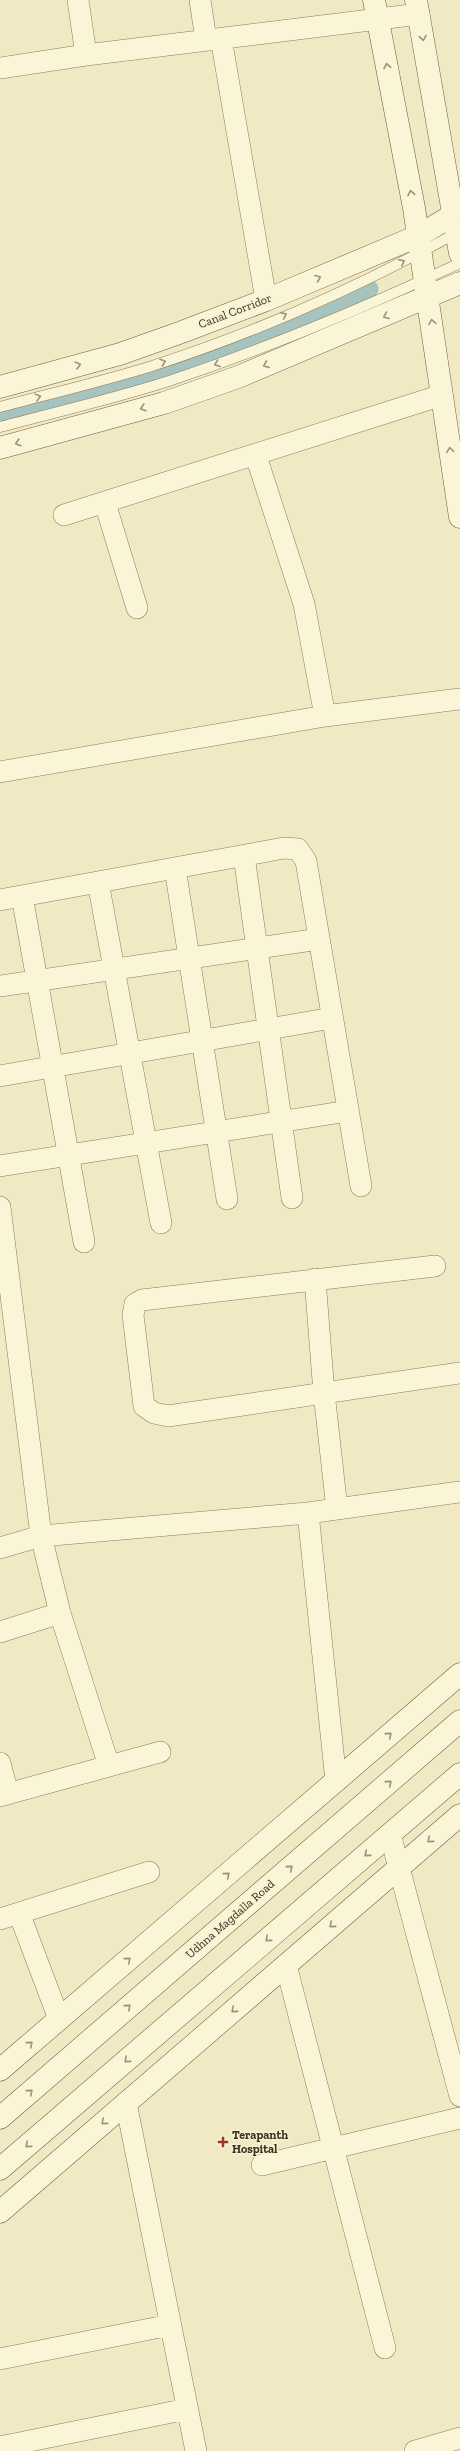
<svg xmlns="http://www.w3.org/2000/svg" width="460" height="2451" font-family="'Zilla Slab',serif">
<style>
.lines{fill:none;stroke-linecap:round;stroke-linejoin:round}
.canal{stroke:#a6c3bf;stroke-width:19}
.lane-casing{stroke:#8c7b59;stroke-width:11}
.street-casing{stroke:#8c7b59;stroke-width:22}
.secondary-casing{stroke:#6e5c3c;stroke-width:23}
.lane{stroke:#fbf5d7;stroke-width:10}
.street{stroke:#fbf5d7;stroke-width:21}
.secondary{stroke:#fbf5d7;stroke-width:22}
.oneway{stroke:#9b927a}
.poi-dot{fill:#9e3525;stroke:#f7f2d3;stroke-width:1.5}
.labels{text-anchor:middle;stroke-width:3;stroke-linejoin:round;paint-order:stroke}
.street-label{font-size:12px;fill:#3b301e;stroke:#f7f2d3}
.poi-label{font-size:12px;font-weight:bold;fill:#3b301e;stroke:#f7f2d3;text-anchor:start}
</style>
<rect width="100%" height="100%" fill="#f1e9c3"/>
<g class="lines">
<path class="canal" d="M0,419C49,405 98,394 147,379C223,355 296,322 369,289"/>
<defs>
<path id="lane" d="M0,407C49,394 100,382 149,367C255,333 361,286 458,232
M0,427C56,412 113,399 169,381C268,348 366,307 460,263"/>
<path id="street" d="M78,0L86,55
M200,0L206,40
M221,38L266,300
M0,68L86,55L419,14
M256,456L304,604L325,716
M105,503L137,608
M64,515L442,395
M0,772L325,716L460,699
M244,856L292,1198
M175,868L227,1199
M98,882L161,1223
M22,896L84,1242
M0,900L284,848L298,849L306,861L361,1186
M0,986L319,939
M0,1076L332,1018
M0,1166L348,1111
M0,1207L41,1536L60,1613L109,1766
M435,1266L142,1300L135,1304L133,1315L144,1406L154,1413L168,1416L460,1373
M315,1279L324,1393L337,1509
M308,1513L336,1781
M0,1548L41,1536L308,1513L460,1492
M0,1632L60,1613
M0,1763L8,1794
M0,1796L160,1752
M390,1834L460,2096
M19,1913L59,2019
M0,1919L149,1872
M286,1965L385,2348
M126,2103L196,2451
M262,2165L460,2118
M0,2359L170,2325
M0,2447L187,2409
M415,2451L460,2438"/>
<path id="secondary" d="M374,0L414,208L460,517
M416,0L460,253
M0,387L120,354L182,332L266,300L418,236L460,211
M0,448L164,403L238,377L460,283
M0,2070L460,1674
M0,2118L460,1721
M0,2169L460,1774
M0,2212L460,1815"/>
</defs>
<use href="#lane" class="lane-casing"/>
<use href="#street" class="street-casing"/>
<use href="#secondary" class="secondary-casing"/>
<use href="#lane" class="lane"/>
<use href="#street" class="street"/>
<use href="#secondary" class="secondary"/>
</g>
<defs><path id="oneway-chevron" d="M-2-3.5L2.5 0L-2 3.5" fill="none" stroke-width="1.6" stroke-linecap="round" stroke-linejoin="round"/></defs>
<g class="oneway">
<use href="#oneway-chevron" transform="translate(423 38) rotate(80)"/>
<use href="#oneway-chevron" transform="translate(387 66) rotate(-101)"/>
<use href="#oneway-chevron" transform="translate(411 193) rotate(-101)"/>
<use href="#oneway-chevron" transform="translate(402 262) rotate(-26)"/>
<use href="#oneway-chevron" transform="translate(318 278) rotate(-23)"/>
<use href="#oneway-chevron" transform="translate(284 315) rotate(-24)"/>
<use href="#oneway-chevron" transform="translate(386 316) rotate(158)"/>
<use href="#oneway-chevron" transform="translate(432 322) rotate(-99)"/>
<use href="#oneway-chevron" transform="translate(163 362) rotate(-19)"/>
<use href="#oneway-chevron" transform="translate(217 364) rotate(160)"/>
<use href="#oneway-chevron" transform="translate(78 365) rotate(-15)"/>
<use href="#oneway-chevron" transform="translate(266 365) rotate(158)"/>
<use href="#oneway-chevron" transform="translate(38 397) rotate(-15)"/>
<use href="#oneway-chevron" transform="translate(143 408) rotate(164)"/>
<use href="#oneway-chevron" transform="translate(18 443) rotate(164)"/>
<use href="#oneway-chevron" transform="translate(450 450) rotate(-98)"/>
<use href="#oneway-chevron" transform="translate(389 1735) rotate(-41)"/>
<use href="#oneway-chevron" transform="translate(389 1783) rotate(-41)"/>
<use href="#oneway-chevron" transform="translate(430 1840) rotate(139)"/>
<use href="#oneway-chevron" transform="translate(367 1854) rotate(139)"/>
<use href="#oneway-chevron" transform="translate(290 1868) rotate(-41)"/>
<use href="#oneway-chevron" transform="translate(227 1875) rotate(-41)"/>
<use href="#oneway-chevron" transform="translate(332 1925) rotate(139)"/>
<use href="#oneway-chevron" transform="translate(268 1939) rotate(139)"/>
<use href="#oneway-chevron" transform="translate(128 1960) rotate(-41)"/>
<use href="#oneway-chevron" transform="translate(128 2007) rotate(-41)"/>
<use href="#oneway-chevron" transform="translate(234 2010) rotate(139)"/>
<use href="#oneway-chevron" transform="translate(30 2044) rotate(-41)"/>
<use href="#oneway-chevron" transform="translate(127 2060) rotate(139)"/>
<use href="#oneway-chevron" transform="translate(30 2092) rotate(-41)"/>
<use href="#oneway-chevron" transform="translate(104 2122) rotate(139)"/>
<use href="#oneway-chevron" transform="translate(28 2145) rotate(139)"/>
</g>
<path class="poi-dot" d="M221 2136h4v4h4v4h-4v4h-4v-4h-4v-4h4z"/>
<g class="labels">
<g class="street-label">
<text transform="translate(235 311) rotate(-21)" y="4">Canal Corridor</text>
<text transform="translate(230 1919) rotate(-41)" y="4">Udhna Magdalla Road</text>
</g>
<g class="poi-label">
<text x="232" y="2139">Terapanth<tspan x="232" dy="14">Hospital</tspan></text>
</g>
</g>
</svg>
